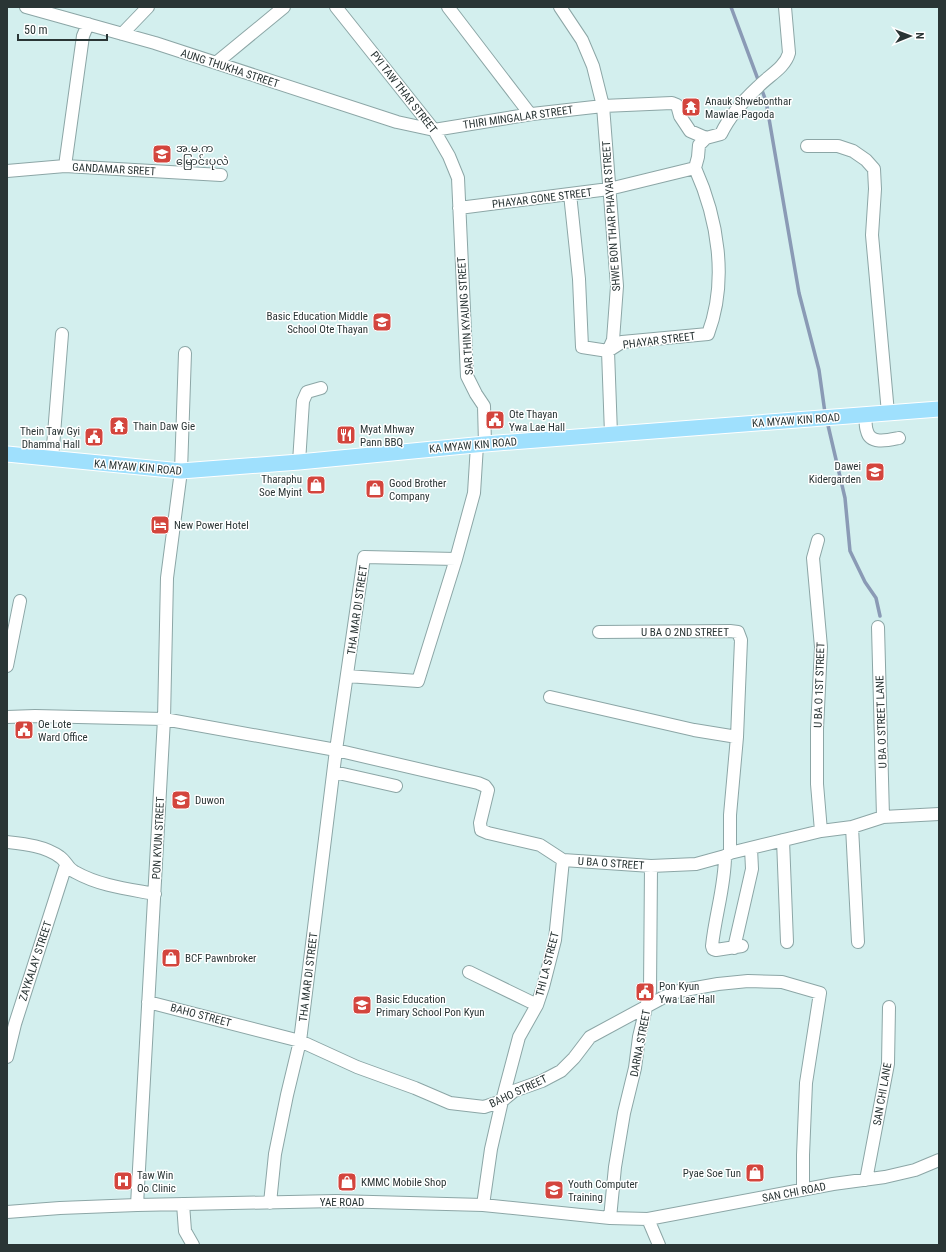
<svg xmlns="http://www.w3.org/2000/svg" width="946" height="1252" font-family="'Roboto Condensed','Noto Sans Myanmar',sans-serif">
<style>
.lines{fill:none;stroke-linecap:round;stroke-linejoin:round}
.stream{stroke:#8a9ab5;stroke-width:3.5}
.minor-casing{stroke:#8ca6a6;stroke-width:14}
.major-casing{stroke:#fff;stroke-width:17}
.minor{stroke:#fff;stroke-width:12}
.major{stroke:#9fe0fd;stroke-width:15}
.labels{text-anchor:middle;stroke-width:3;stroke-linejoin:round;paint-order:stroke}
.street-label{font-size:11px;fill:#2a3535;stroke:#fff}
.poi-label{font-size:11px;fill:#2a3535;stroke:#fff;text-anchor:start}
</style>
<rect width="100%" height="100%" fill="#d3efee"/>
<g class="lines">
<path class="stream" d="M731,7L766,101L799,293L819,370L825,413
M827,421L845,498L850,551L865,582L876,598L880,616"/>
<defs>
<path id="minor" d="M26,7L155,43L397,122L434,130L532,114L603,106L672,103L677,105L680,116L690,131L706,138
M336,7L434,130L449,156L458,178L467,376L476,394L484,406L485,444
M448,7L530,114
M560,7L582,40L593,66L603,106L617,286L613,340L608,351L611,434
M122,34L148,7
M216,63L284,7
M807,146H838L853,151L866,160L874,169L875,189L872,235L888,413
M65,166L83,36L88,24
M695,168L698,157L699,145L706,138L721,134C729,117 744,100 758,87C768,76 785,68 789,53L785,7
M7,171L65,166L221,175
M570,194L579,279L582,347L608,351L622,342L708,334C728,281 718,219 695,168
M459,208L609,189L695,168
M865,415C866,420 865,426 867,431C870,445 889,440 899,438
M52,459L62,334
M299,462L303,401L307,392L321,388
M818,540L813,558L821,647L817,729V784L821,831
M878,627L883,817
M599,632L730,631L738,632L741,640L737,737L730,815V853
M7,666L20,601
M347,676L418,681L456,559
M550,697L694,730L737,737
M7,717L35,716L164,719L336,750L478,783L485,786L488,790L480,823L481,830L488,833L540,845L563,860L651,866L696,864L725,856L730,853L821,831L852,827L883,817L939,814
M334,772L396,786
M852,827L858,942
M783,840L787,942
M7,842C25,844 45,846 60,857C66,861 68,869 75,872C100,886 128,889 155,894
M725,856C725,886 715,916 712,946L713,949L716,950L742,946
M734,948L752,869L751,848
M469,972L537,1005
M148,1002L300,1041L357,1067L415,1088L450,1103L484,1107L502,1101L514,1091L542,1081L561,1071L574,1058L590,1037L664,997L679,991L718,984L748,981L782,982L820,993L806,1083L803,1155V1190
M7,1057L15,1024L66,865
M866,1180L888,1064L889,1007
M270,1203L275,1154L287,1095L300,1041L336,750L364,557L456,559L474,493L477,445
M183,1204L185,1231L193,1245
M137,1205L164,719L167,578L181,471L185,353
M483,1205L491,1149L502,1101L519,1037L537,1005L543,987L555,940L563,860
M7,1212L60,1208L137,1205L336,1201L483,1205L610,1218L648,1219L659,1245
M610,1218L615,1167L624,1113L635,1068L639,1037L650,991L651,866
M648,1219L833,1184L885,1177L915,1170L939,1160"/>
<path id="major" d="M7,454L181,471L299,462L485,444L939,409"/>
</defs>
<use href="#minor" class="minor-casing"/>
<use href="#major" class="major-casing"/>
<use href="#minor" class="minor"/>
<use href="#major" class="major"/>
</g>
<defs>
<symbol id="temple-square" viewBox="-11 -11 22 22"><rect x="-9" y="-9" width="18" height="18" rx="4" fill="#d3453d" stroke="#fff"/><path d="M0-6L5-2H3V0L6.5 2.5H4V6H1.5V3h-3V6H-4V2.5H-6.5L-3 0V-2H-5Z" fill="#fff"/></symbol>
<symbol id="school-square" viewBox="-11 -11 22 22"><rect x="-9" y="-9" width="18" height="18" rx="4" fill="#d3453d" stroke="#fff"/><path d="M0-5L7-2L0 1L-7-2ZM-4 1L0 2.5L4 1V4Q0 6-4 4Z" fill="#fff"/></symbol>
<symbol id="civic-square" viewBox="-11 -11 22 22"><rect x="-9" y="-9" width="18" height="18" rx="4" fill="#d3453d" stroke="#fff"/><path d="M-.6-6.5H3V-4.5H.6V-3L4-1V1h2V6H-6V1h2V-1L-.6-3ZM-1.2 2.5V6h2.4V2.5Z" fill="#fff"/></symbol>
<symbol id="restaurant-square" viewBox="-11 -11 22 22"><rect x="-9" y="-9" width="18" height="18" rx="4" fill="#d3453d" stroke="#fff"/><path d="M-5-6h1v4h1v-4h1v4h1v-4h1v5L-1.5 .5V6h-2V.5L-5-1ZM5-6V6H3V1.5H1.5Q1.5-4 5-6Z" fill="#fff"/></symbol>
<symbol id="shop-square" viewBox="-11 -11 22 22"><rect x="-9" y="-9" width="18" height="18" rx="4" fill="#d3453d" stroke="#fff"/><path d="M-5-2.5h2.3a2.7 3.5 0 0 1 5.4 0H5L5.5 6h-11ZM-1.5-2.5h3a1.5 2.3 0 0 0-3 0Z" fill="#fff"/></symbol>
<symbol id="hotel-square" viewBox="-11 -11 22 22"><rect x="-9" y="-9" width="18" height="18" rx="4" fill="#d3453d" stroke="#fff"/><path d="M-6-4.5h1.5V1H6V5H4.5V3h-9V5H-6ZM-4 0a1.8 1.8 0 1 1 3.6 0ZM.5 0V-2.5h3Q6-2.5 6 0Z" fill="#fff"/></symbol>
<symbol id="hospital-square" viewBox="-11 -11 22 22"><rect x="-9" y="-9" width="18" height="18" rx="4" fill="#d3453d" stroke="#fff"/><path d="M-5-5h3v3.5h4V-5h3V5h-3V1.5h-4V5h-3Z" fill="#fff"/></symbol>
</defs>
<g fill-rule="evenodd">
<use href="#temple-square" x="680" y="96" width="22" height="22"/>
<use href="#school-square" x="151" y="143" width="22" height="22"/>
<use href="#school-square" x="371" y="311" width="22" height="22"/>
<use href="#civic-square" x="484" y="409" width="22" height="22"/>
<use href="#temple-square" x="108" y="415" width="22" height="22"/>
<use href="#restaurant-square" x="335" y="424" width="22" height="22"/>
<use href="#civic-square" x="83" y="426" width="22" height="22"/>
<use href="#school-square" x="864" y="461" width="22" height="22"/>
<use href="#shop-square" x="305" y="474" width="22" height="22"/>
<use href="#shop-square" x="364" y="478" width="22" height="22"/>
<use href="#hotel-square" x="149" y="514" width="22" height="22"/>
<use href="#civic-square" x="13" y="719" width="22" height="22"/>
<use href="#school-square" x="170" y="789" width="22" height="22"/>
<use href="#shop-square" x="160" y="947" width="22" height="22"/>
<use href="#civic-square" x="634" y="981" width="22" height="22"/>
<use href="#school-square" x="351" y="994" width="22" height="22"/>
<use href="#shop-square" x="744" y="1162" width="22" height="22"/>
<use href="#hospital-square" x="112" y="1170" width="22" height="22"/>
<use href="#shop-square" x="336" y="1171" width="22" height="22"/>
<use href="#school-square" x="543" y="1179" width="22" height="22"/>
</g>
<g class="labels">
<g class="street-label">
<text transform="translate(230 68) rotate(18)" y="4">AUNG THUKHA STREET</text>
<text transform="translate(404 92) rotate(52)" y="4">PYI TAW THAR STREET</text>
<text transform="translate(518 117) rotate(-8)" y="4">THIRI MINGALAR STREET</text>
<text transform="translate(114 169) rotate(3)" y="4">GANDAMAR SREET</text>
<text transform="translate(542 198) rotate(-7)" y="4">PHAYAR GONE STREET</text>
<text transform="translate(611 216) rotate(-94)" y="4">SHWE BON THAR PHAYAR STREET</text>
<text transform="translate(465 316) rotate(-94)" y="4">SAR THIN KYAUNG STREET</text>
<text transform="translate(659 340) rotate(-7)" y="4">PHAYAR STREET</text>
<text transform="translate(796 420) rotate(-4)" y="4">KA MYAW KIN ROAD</text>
<text transform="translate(473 445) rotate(-5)" y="4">KA MYAW KIN ROAD</text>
<text transform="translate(138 467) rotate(5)" y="4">KA MYAW KIN ROAD</text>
<text transform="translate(357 610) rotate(-82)" y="4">THA MAR DI STREET</text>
<text x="685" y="636">U BA O 2ND STREET</text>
<text transform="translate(819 685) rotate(-88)" y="4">U BA O 1ST STREET</text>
<text transform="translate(881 722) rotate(-92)" y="4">U BA O STREET LANE</text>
<text transform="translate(158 838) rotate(-87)" y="4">PON KYUN STREET</text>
<text transform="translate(611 863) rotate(4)" y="4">U BA O STREET</text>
<text transform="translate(35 961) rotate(-72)" y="4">ZAYKALAY STREET</text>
<text transform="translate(547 964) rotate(-76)" y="4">THI LA STREET</text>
<text transform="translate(308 977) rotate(-83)" y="4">THA MAR DI STREET</text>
<text transform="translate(201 1015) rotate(15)" y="4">BAHO STREET</text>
<text transform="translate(640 1043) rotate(-79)" y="4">DARNA STREET</text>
<text transform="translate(518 1091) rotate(-25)" y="4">BAHO STREET</text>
<text transform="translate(882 1094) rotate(-80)" y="4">SAN CHI LANE</text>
<text transform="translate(794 1192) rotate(-11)" y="4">SAN CHI ROAD</text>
<text x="342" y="1206">YAE ROAD</text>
</g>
<g class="poi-label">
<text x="705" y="105">Anauk Shwebonthar<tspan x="705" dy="13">Mawlae Pagoda</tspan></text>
<text x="176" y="152">အ.မ.က<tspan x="176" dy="13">မြောင်းပုလဲ</tspan></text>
<text x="368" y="320" text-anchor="end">Basic Education Middle<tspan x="368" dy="13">School Ote Thayan</tspan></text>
<text x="509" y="418">Ote Thayan<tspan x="509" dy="13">Ywa Lae Hall</tspan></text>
<text x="133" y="430">Thain Daw Gie</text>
<text x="360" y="433">Myat Mhway<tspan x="360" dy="13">Pann BBQ</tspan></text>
<text x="80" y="435" text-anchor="end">Thein Taw Gyi<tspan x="80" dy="13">Dhamma Hall</tspan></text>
<text x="861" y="470" text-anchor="end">Dawei<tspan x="861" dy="13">Kidergarden</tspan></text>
<text x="302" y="483" text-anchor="end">Tharaphu<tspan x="302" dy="13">Soe Myint</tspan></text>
<text x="389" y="487">Good Brother<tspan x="389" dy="13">Company</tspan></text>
<text x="174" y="529">New Power Hotel</text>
<text x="38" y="728">Oe Lote<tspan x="38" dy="13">Ward Office</tspan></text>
<text x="195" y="804">Duwon</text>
<text x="185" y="962">BCF Pawnbroker</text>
<text x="659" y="990">Pon Kyun<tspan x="659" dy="13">Ywa Lae Hall</tspan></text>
<text x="376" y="1003">Basic Education<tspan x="376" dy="13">Primary School Pon Kyun</tspan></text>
<text x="741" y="1177" text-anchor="end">Pyae Soe Tun</text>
<text x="137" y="1179">Taw Win<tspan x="137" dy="13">Oo Clinic</tspan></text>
<text x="361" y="1186">KMMC Mobile Shop</text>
<text x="568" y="1188">Youth Computer<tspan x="568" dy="13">Training</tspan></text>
</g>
</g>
<rect width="946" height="1252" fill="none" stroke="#2a3535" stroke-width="16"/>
<g transform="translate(910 36) rotate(89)" stroke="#ffffff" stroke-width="3" paint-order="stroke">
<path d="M0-3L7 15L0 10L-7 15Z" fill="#2a3535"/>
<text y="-6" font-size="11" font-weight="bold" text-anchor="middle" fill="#2a3535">N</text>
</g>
<path d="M18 34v6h89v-6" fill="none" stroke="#2a3535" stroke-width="2"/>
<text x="24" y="34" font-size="12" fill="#2a3535" stroke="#ffffff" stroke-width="3" paint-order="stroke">50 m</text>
</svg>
